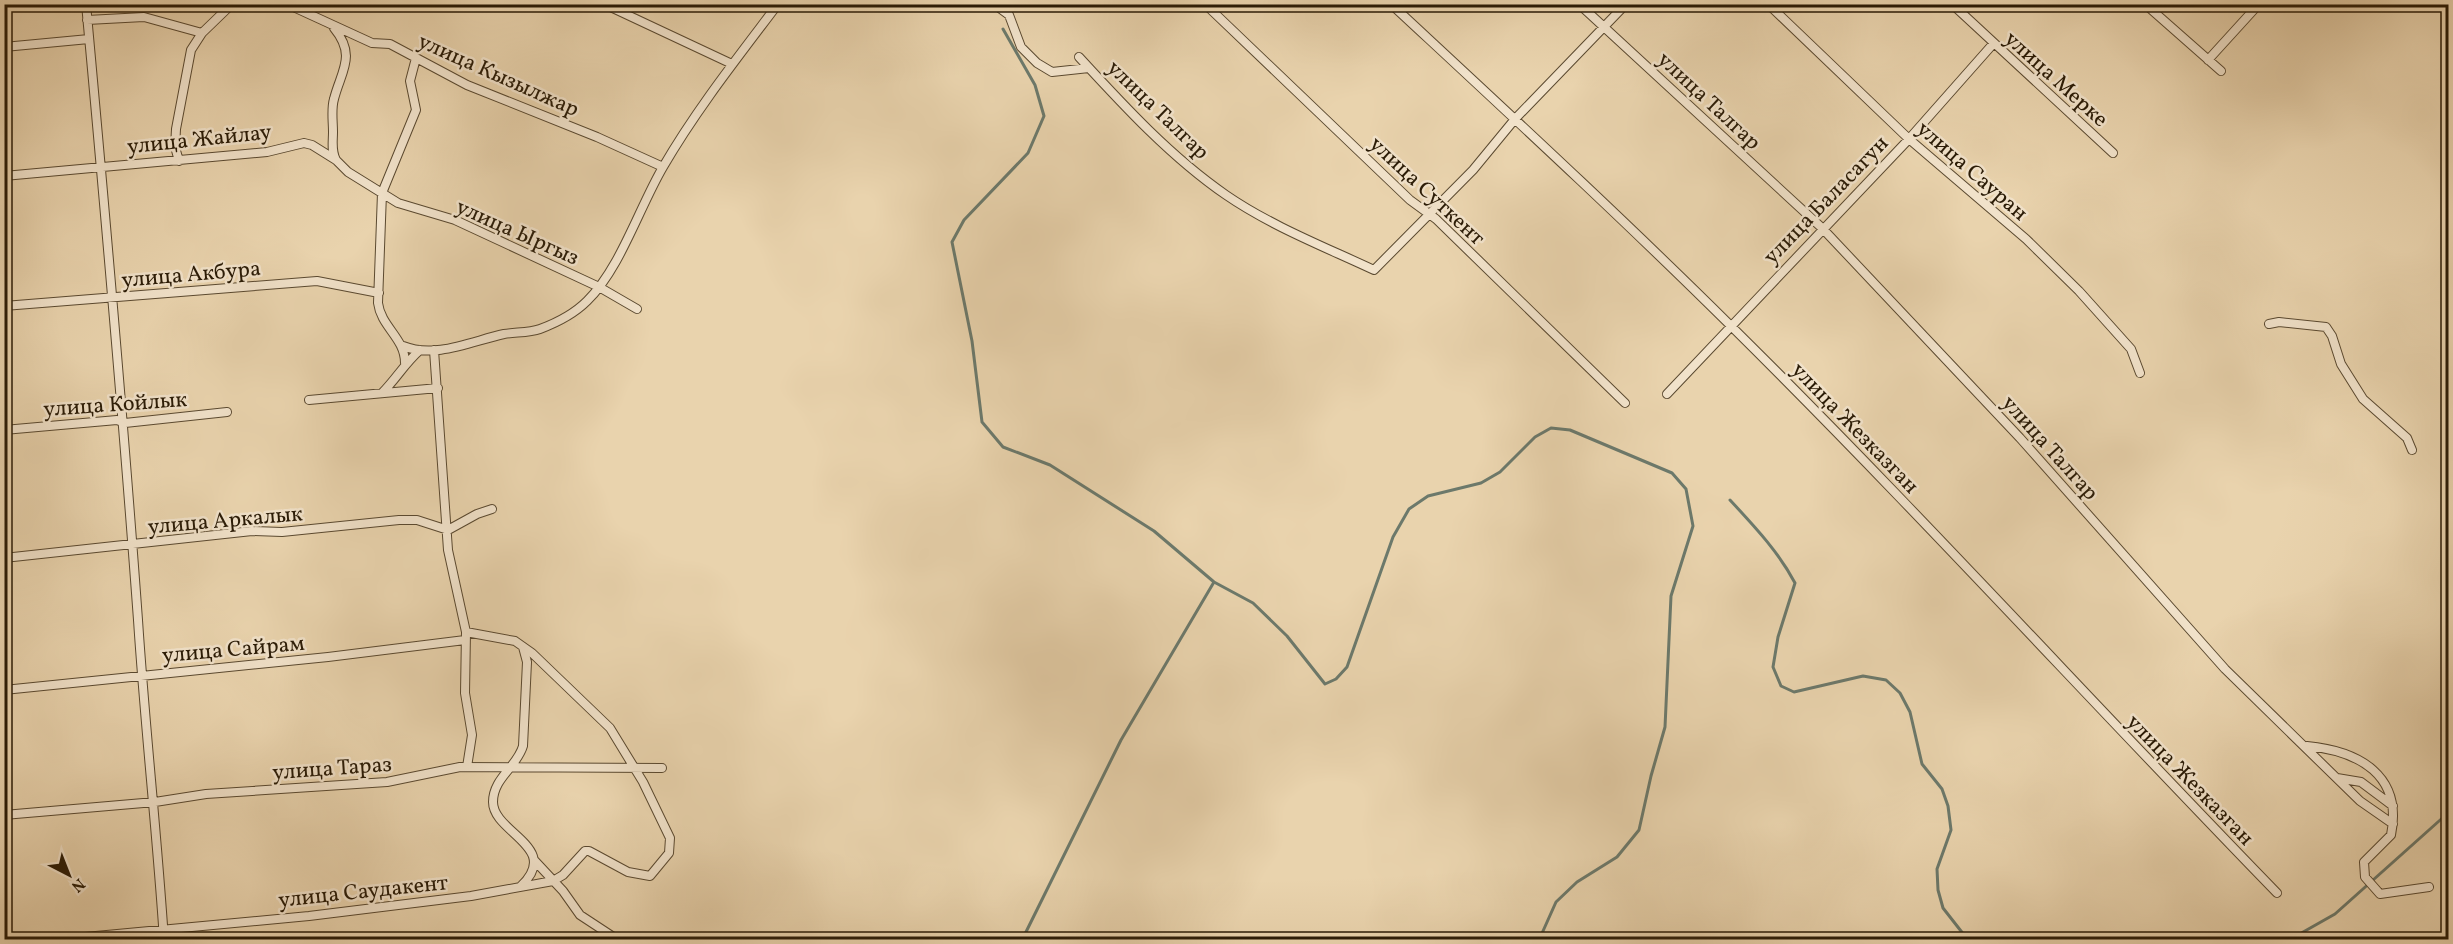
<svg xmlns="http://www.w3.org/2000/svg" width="2453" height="944" font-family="Vollkorn,serif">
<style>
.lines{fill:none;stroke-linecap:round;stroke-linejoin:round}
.stream{stroke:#6c796b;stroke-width:3}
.minor-casing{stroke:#5a4930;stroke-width:10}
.minor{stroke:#f1e2ca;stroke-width:8}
.labels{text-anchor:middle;stroke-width:5;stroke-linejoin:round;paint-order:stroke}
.street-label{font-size:22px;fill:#2a1b06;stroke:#f1e2ca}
</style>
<rect width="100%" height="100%" fill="#e9d3ad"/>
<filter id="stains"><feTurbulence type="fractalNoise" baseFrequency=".00333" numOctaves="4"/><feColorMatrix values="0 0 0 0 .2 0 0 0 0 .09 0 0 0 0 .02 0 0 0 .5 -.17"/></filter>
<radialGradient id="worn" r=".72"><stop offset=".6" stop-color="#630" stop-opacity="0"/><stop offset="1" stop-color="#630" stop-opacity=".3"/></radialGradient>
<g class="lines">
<path class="stream" d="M1003,29L1035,85L1044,116L1028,153L964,220L952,242L972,341L982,422L1003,447L1050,465L1154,531L1214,582L1253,603L1287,636L1325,684L1336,679L1347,667L1393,537L1409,509L1428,496L1481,483L1500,472L1535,437L1551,428L1570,430L1672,473L1686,489L1693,526L1671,596L1665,727L1651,776L1639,830L1617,857L1577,882L1556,902L1539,940
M2443,495L2448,490
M1730,500C1754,526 1778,551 1795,583L1778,637L1773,667L1781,686L1794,692L1863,676L1886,680L1900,693L1910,712L1922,764L1942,789L1948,806L1951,830L1937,869L1938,890L1943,908L1968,940
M1022,940L1121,740L1214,582
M2152,940L2212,939L2245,934L2249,940
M2289,940L2335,914L2448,813"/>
<defs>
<path id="minor" d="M86,4C105,210 123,415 138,620C145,727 157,833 164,940
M287,4L372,43L390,44L467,85L597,137L663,167
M604,4L732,64
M994,4L1009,15L1021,47L1037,63L1052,72L1089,68
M1205,4L1410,200L1436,219L1625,403
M1391,4C1505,110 1620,216 1730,325C1917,510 2094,705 2277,893
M1579,4L1822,228L2020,438L2225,669L2360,801L2393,824
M1768,4L1909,139L2026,239L2079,291L2131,349L2140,373
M1952,4L2113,153
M2145,4L2221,71
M87,20L144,17L202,33
M334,28C357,56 341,71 334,99C331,109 333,121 333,132C333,142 331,151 336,160
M4,47L89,39
M1079,57C1124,106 1171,157 1226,195C1271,226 1325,247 1374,270L1473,170L1515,119L1626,4
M2208,60L2259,4
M179,161L175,147L176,129L191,50L202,33L232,4
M4,176L267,152L304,143L312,145L336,160L348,172L398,203L455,220L599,287L637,309
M4,306L317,281L379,293
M2269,324L2279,322L2326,327L2332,336L2341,364L2363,399L2407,438L2412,450
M403,346C435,359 472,341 504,334C516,332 529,333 540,329C556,323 575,313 587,301C620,269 639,208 663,167C696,110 738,57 778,4
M434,350L448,550L466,632L465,693L472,735L467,767
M405,363C405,338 381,327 378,303L382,193L416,110L410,81L416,58
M382,393C396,379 405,363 420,350
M1667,394L1909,139L1993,44
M309,400L438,388
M4,430L117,420L125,423L227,412
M4,558L252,531L282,532L399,520H417L448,530L477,514L492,509
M4,690L328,657L465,640
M2307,746C2359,751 2403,775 2391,835L2364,862L2365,877L2380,894L2429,887
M2337,778L2361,782L2393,806
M4,815L155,802L206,794L387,782L460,767L662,768
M534,860L563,891L580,915L618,940
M521,886C562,847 493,833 493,802C493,778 517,767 523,746L527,662L523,647
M53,940L309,916L471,896L553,881L563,875L585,851H589L628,872L650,876L669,853L670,838L643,782L610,728L532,653L515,641L466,632"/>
</defs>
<use href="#minor" class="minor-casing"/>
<use href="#minor" class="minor"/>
</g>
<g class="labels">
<g class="street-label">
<text transform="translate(499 74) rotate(24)" y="8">улица Кызылжар</text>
<text transform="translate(2057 78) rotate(42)" y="8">улица Мерке</text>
<text transform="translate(1710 100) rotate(43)" y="8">улица Талгар</text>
<text transform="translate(1159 109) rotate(44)" y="8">улица Талгар</text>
<text transform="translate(199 138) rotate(-6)" y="8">улица Жайлау</text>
<text transform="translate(1973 170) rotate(41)" y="8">улица Сауран</text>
<text transform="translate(1428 190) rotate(43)" y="8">улица Суткент</text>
<text transform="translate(1825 199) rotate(-46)" y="8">улица Баласагун</text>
<text transform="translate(518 231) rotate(24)" y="8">улица Ыргыз</text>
<text transform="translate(191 273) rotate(-5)" y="8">улица Акбура</text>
<text transform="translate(115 403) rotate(-4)" y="8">улица Койлык</text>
<text transform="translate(1856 427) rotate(46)" y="8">улица Жезказган</text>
<text transform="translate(2051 447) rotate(48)" y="8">улица Талгар</text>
<text transform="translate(225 519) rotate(-5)" y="8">улица Аркалык</text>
<text transform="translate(233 648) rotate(-5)" y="8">улица Сайрам</text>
<text transform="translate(332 767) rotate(-4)" y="8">улица Тараз</text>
<text transform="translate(2191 779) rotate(46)" y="8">улица Жезказган</text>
<text transform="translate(363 890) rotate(-6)" y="8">улица Саудакент</text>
</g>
</g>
<rect width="2453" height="944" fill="none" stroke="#e9d3ad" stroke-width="24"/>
<rect x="6" y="6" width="2441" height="932" fill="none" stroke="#2a1b06" stroke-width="3"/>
<rect x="12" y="12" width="2429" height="920" fill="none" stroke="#2a1b06" stroke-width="1.5"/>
<g transform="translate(69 875) rotate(138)" stroke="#f1e2ca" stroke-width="4.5" paint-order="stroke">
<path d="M0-4.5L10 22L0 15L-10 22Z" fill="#2a1b06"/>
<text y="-9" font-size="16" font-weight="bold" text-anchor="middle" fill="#2a1b06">N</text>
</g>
<rect width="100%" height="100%" filter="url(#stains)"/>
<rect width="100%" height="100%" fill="url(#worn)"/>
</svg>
